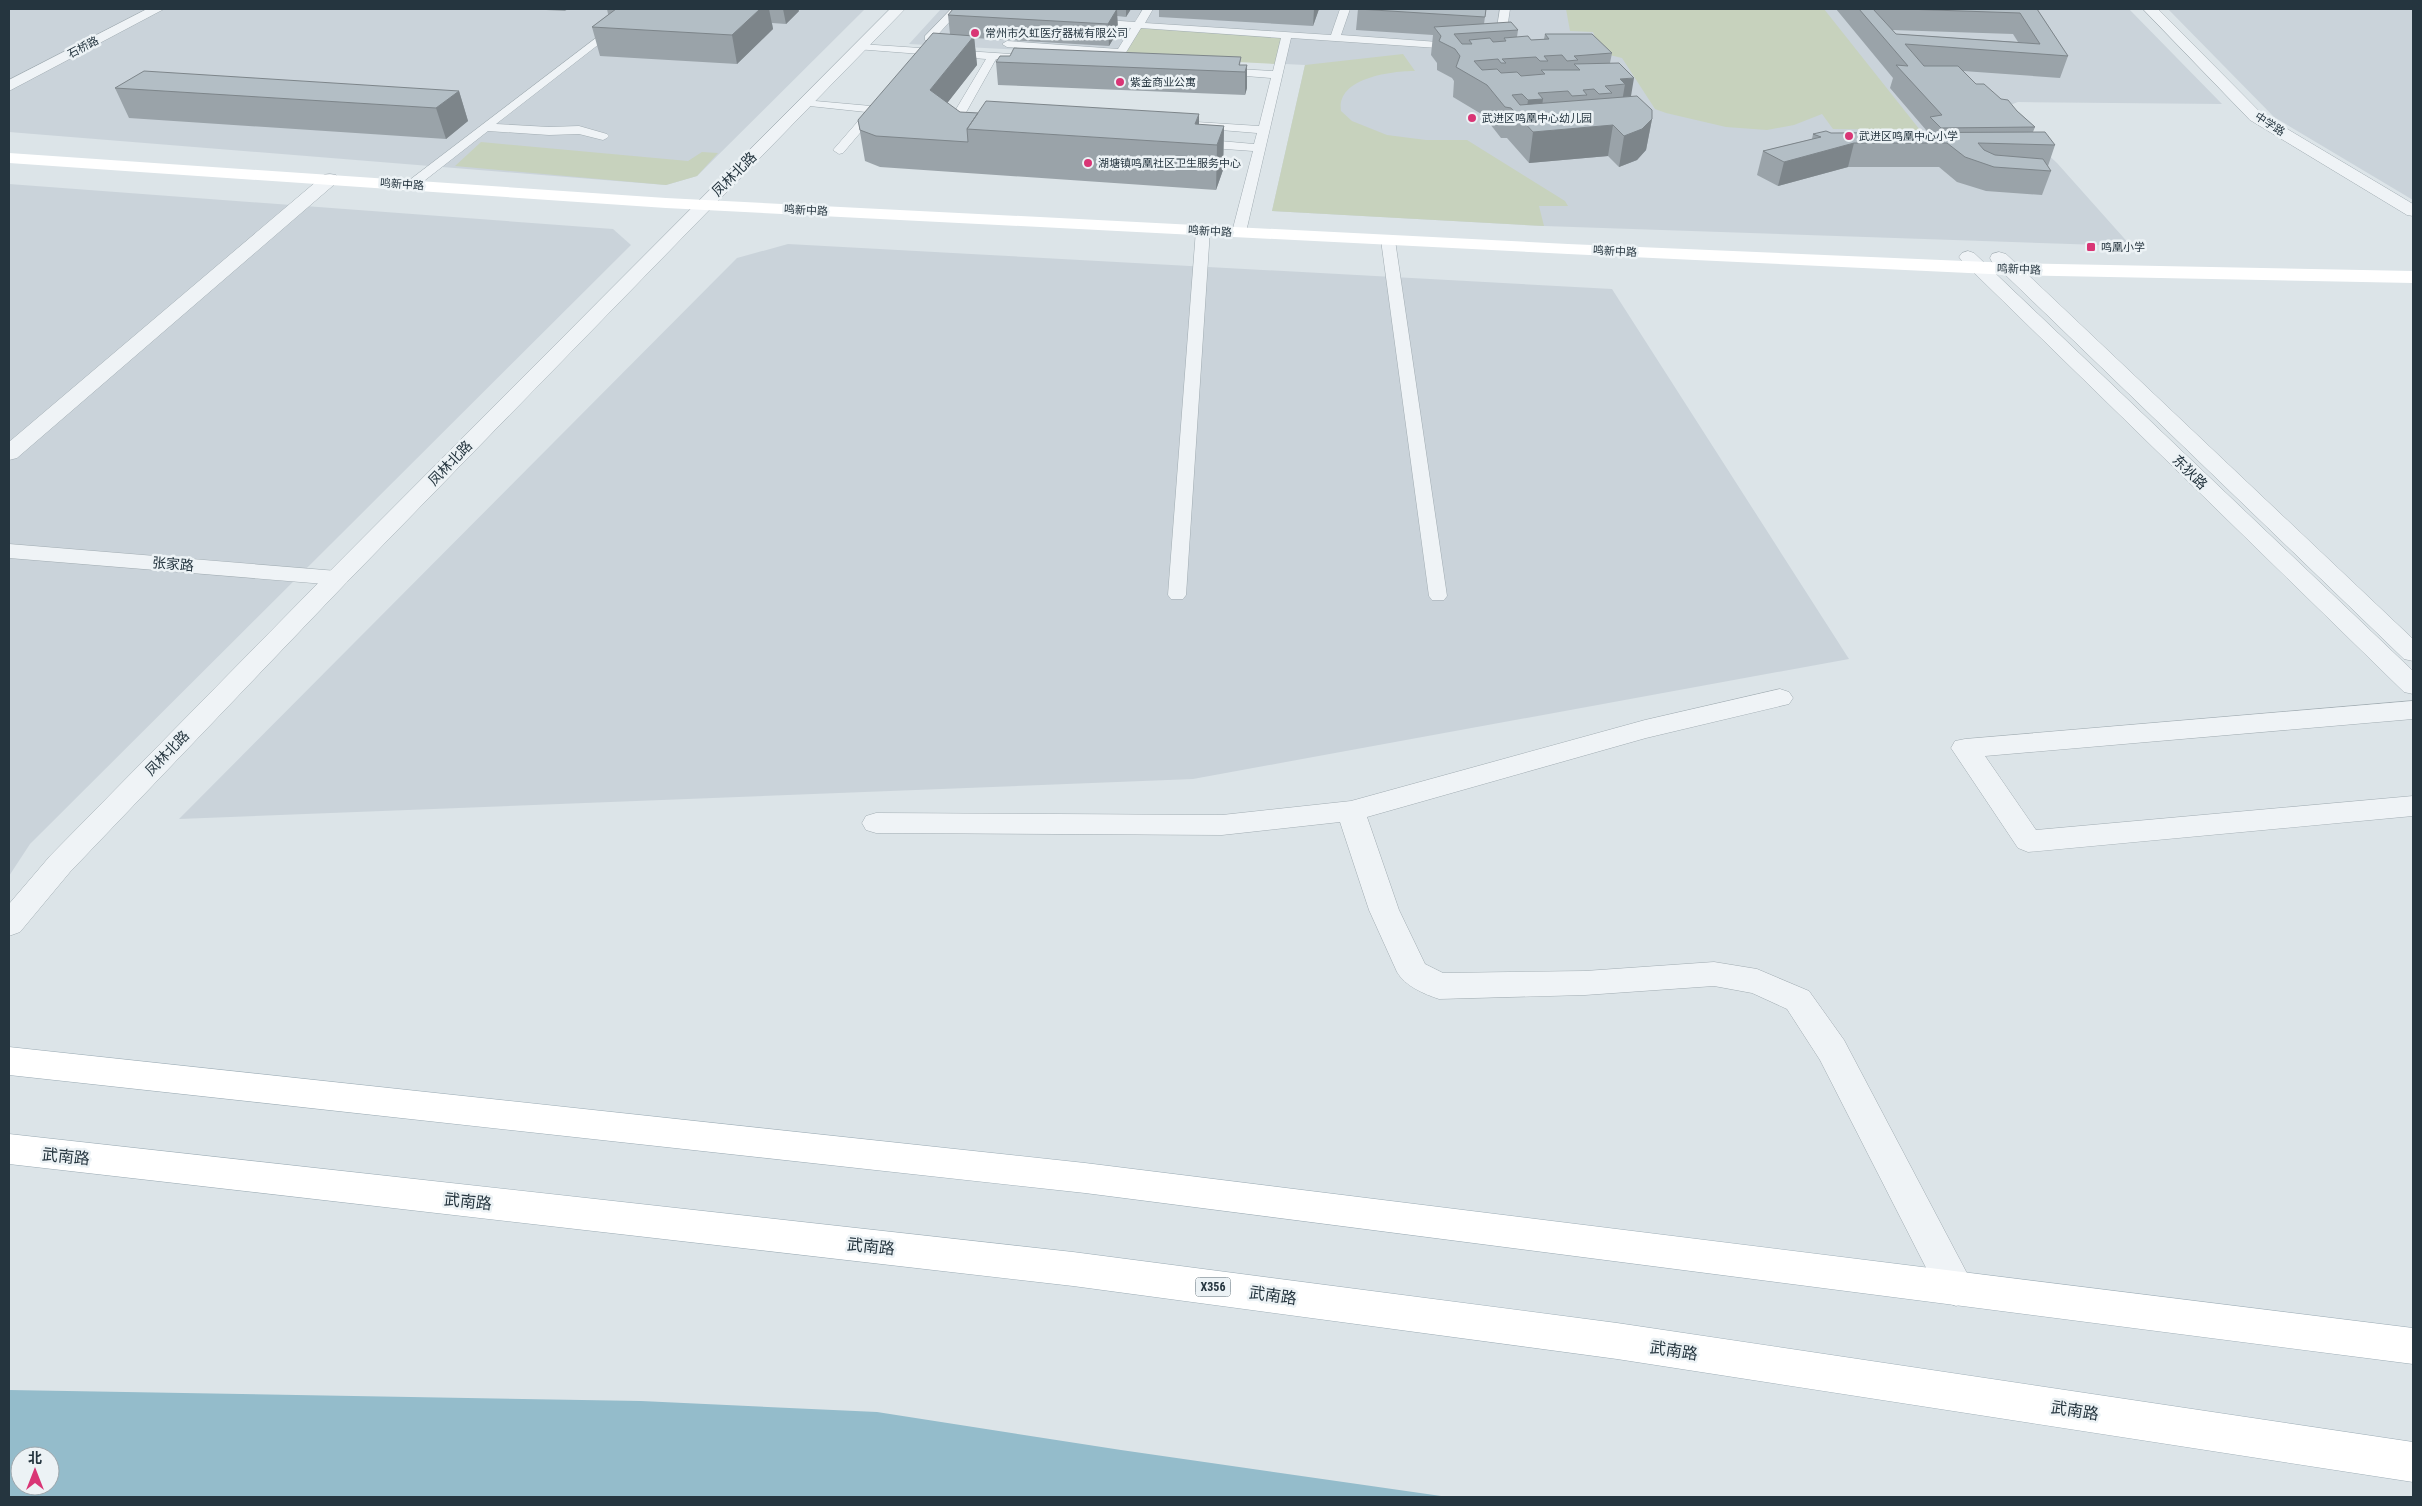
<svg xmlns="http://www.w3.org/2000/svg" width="2422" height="1506" font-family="'Roboto Condensed','Noto Sans SC',sans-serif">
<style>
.built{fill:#cad3da}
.green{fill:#c7d2bd}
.water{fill:#94bccb;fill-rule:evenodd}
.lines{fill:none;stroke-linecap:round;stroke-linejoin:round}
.service-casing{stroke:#a1acb2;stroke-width:1}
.minor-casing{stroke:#a1acb2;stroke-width:1}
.tertiary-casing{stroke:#a1acb2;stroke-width:1}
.primary-casing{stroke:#9babb4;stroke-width:1}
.service{fill:#eff3f6;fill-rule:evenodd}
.minor{fill:#eff3f6;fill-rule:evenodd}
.tertiary{fill:#eff3f6;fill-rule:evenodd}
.secondary{fill:#fff;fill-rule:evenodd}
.primary{fill:#fff;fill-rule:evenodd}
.wall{fill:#9aa3a9;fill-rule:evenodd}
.shaded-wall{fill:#7d858a}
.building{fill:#b3bec5;stroke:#7d858a}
.poi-dot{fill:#d93575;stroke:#ecf2f5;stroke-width:2}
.labels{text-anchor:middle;stroke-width:5;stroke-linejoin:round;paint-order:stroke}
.far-poi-label{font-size:11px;fill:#25353f;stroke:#ecf2f5;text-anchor:start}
.far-street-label{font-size:11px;fill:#25353f;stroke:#ecf2f5}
.shield{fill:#ecf2f5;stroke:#616e76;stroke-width:1}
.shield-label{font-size:12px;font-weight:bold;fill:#25353f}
.street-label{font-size:14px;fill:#25353f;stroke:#ecf2f5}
.near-street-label{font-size:16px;fill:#25353f;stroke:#ecf2f5}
</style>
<rect width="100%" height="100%" fill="#dce4e8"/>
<path class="built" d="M9,9H865L697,176L666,185L9,132Z
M941,9H2129L2222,104L2018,102L1999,109L2057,163L2131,246L1544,226L1272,211L1305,65L909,44Z
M2168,9H2413V200L2274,117Z
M9,184L613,229L631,245L30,844L9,876Z
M788,244L1612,289L1849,659L1193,779L179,819L737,258Z"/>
<path class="green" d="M1566,9H1824L1920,130L1833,129L1822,114L1794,125L1767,130L1726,127L1666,113L1655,109L1622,58L1601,53L1593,32L1570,31Z
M1140,27L1283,35L1276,64L1123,56Z
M1403,54L1415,71C1391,71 1336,78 1341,111L1352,121L1387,135L1426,140H1467L1565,201L1568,206H1539L1544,226L1272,211L1305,65Z
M481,142L688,161L702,152L718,153L697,176L666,185L455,166Z"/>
<path class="water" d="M9,1390L641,1401L877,1412L1121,1450L1448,1497H9ZM20,1456H50V1486H20Z"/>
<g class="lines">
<defs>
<path id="service" d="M951,9H961L933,40H925V36Z
M1143,9H1153L1145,23L1331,35L1340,9H1350L1341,35L1438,42L1458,41L1463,44L1458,47L1438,48L1291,38L1246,232L1239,236L1232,232L1253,151L1197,147L1191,143L1197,139L1254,144L1257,133L1196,128L1190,125L1196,122L1259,126L1271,78L1220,74L1215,71L1220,68L1273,71L1281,38L1141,28L1125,54L1121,55L1007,47L1002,44L1007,41L1118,49L1131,28L1090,25L1085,22L1090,19L1135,22Z
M1500,9H1510L1505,42L1500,45L1488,44V40L1495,39Z
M617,22L621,23V27L496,124L549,127L579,126L607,134L609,136L607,138L603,140L579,134L549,135L488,131L415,188H407L405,185L407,182Z
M860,44L1026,55L1031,58L1026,61L996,59L964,116L971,124L980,125L982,127L980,129C966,133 960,127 952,116L986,59L856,49V45Z
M804,100L871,106L877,103L882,107L898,109L900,111L894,114L877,113L843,153L839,154L833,150L866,112L800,105V101Z
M1203,226L1210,230L1186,595L1183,599H1171L1168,595L1196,230Z
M1388,236L1395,240L1447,596L1444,600H1432L1429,596L1381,240Z"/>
<path id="minor" d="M147,9H164L9,91V80Z
M2143,9H2158L2262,114L2413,204V216L2407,215L2250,120Z
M330,174L336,175L338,179L336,183L17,458L9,460V442L324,175Z
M9,544L337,571L346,573L349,578L346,583L337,585L9,558Z
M1780,689L1789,692L1793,698L1789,704L1646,738L1367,817L1399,910L1425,964L1443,973L1585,971L1714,962L1757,969L1809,991L1844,1040L1969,1277L1975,1289L1969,1301L1956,1306L1943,1301L1820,1060L1787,1009L1752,993L1714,986L1585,995L1439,999C1424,994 1405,986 1397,972L1369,910L1340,822L1222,835L876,833L866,830L862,823L866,816L876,813L1222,815L1351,801L1645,720Z
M2413,701V719L1985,756L2036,830L2413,796V816L2028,852L2018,848L1951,748L1955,741L1965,739Z"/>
<path id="tertiary" d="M890,9H905L346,583L70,872L20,932L9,936V904L50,856L328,573Z
M1968,251L1974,253L2413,671V694L2404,692L1962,261L1959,257L1962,253Z
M1999,252L2006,254L2413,639V661L2404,659L1992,262L1990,258L1992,254Z"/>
<path id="primary" d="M9,1047L1085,1163L2413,1328V1364L1085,1193L9,1075Z
M9,1134L1073,1252L1617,1323L2413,1442V1482L1617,1359L1073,1286L9,1164Z"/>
</defs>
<use href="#service" class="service-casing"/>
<use href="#minor" class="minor-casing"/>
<use href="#tertiary" class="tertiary-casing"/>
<use href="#primary" class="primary-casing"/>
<use href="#service" class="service"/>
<use href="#minor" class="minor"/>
<use href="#tertiary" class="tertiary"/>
<path class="secondary" d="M9,153L666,198L1568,244L2011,263L2413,271V283L2011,275L1568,254L666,208L9,163Z"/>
<use href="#primary" class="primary"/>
</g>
<path class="wall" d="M527,9H568L565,11Z
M607,9H798L799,11L786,24L772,23L773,29L737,64L600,56L592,27L609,14H608Z
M953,9H1131L1126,17L1117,16L1118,31L1109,46L974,38L977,65L947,103L960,112L1224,126L1223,170L1216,190L880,167L865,161L858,120L950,34L948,15Z
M1159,9H1319L1313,26L1159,17Z
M1358,9H1486L1484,24L1518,30L1517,37L1531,40L1544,39L1545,34L1612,53L1610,63H1619L1631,96L1652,119L1646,150L1637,160L1619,167L1608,156L1529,163L1507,138H1501L1483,115L1453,97L1454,81L1452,78L1437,70V63L1431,55L1433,35L1356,30Z
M1836,9H2037L2068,56L2060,78L1963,71L1976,84L2001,99L2017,111L2035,127L2033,132L2055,145L2048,166L2051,171L2042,195L1986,191L1957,182L1939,167H1848L1778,186L1757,175L1763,151L1812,139L1813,134L1926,133V130L1890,88L1893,78ZM1892,30L2013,34L2018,42L1896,34Z
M1241,57L1240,65H1247V88L1245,95L998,85L996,62Z
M115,88L459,91L468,121L446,139L129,118Z"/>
<path class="shaded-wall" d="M760,9H769L773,29L737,64L732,35Z
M783,9H798L799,11L786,24Z
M1117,9L1118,31L1109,46L1108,24Z
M1126,9H1131L1126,17Z
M1314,9H1319L1313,26Z
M974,36L977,65L934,120L930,90Z
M1247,65V88L1245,95V72Z
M1634,78L1629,108H1621L1625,84L1620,79Z
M459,91L468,121L446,139L436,108Z
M1543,99L1539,129L1525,122L1528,100Z
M1199,114V144L1195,124Z
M1652,119L1646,150L1637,160L1619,167L1624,136Z
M1613,125L1608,156L1529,163L1533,132Z
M1224,126L1223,170L1216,190L1217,145Z
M1854,143L1848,167L1778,186L1784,162Z"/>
<path class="building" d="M616,9H760L732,35L592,27Z
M953,9H1117L1108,24L948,15Z
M1358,9H1486L1485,17Z
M1859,9H1873L1896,34L2040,44L2020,13L1904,9H2037L2068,56L1905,44L1924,66H1958L1976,84H1984L2001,99L2008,100L2017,111L2035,127L1941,128L1930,117L1942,115L1896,65L1908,66Z
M1511,22L1518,30L1454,34L1462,44H1472L1469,40L1490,38L1493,42L1506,41L1504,38L1528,36L1531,40L1549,39L1545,34H1592L1612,53L1574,56L1578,60L1567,61L1562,55L1544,56L1548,61H1540L1536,57L1502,59L1506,63H1501L1498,59L1474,61L1482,70L1497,69L1501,73L1517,72L1521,76L1545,74L1541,70H1580L1574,64L1619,63L1634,78L1620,79L1625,84L1605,86L1612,93L1599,94L1594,89L1583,90L1587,95L1572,96L1568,91L1538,93L1543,99L1528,100L1522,94L1512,95L1520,105L1637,96L1652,110V119L1642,129L1624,136L1613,125L1533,132L1511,108L1505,107L1487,85L1456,67L1460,56L1455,49L1439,41L1441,36L1434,27Z
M933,33L974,36L930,90L960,112L978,113L967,129L968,142L876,136L860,130L858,120Z
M1014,48L1241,57L1239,65H1247L1245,72L996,62L1000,56H1010Z
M144,71L459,91L436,108L115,88Z
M986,101L1199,114L1195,124L1224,126L1217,145L967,129Z
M1826,131L1831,133L2045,132L2055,145L1978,143L1984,150L1995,155L2043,159L2051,171L1994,167L1965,157L1947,143H1854L1784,162L1763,151L1821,137L1813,134Z"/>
<g class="poi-dot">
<circle cx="975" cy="33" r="5"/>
<circle cx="1120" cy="82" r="5"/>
<circle cx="1472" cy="118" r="5"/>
<circle cx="1849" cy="136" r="5"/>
<circle cx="1088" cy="163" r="5"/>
<rect x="2086" y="242" width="10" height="10" rx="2.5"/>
</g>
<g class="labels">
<g class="far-poi-label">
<text x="985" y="37">常州市久虹医疗器械有限公司</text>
<text x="1130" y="86">紫金商业公寓</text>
<text x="1482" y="122">武进区鸣凰中心幼儿园</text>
<text x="1859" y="140">武进区鸣凰中心小学</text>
<text x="1098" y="167">湖塘镇鸣凰社区卫生服务中心</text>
<text x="2101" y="251">鸣凰小学</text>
</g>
<g class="far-street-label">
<text transform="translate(83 47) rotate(-28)" y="4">石桥路</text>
<text transform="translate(2270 124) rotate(33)" y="4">中学路</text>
<text transform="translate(402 184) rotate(4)" y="4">鸣新中路</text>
<text transform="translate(806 210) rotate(3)" y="4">鸣新中路</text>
<text transform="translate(1210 231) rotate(3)" y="4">鸣新中路</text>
<text transform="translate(1615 251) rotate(3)" y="4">鸣新中路</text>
<text transform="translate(2019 269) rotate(2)" y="4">鸣新中路</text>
</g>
<rect class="shield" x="1195.5" y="1277.5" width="35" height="19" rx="4"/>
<g class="shield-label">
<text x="1213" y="1291">X356</text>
</g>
<g class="street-label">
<text transform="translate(734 174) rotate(-45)" y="5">凤林北路</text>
<text transform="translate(450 463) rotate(-46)" y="5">凤林北路</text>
<text transform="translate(2190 472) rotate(44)" y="5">东狄路</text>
<text transform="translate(173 564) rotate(5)" y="5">张家路</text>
<text transform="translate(167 753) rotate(-46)" y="5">凤林北路</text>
</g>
<g class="near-street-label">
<text transform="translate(66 1156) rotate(6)" y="6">武南路</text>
<text transform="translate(468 1201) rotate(6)" y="6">武南路</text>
<text transform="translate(871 1246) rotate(6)" y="6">武南路</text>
<text transform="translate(1273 1295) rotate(8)" y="6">武南路</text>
<text transform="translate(1674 1350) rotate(9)" y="6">武南路</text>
<text transform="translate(2075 1410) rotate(9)" y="6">武南路</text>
</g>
</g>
<rect width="2422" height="1506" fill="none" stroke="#25353f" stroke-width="20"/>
<g transform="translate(35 1471)"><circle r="24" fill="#ecf2f5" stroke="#9ca6ac"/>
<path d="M0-4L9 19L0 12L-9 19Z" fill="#d93575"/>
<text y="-8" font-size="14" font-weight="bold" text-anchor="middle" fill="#25353f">北</text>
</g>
</svg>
